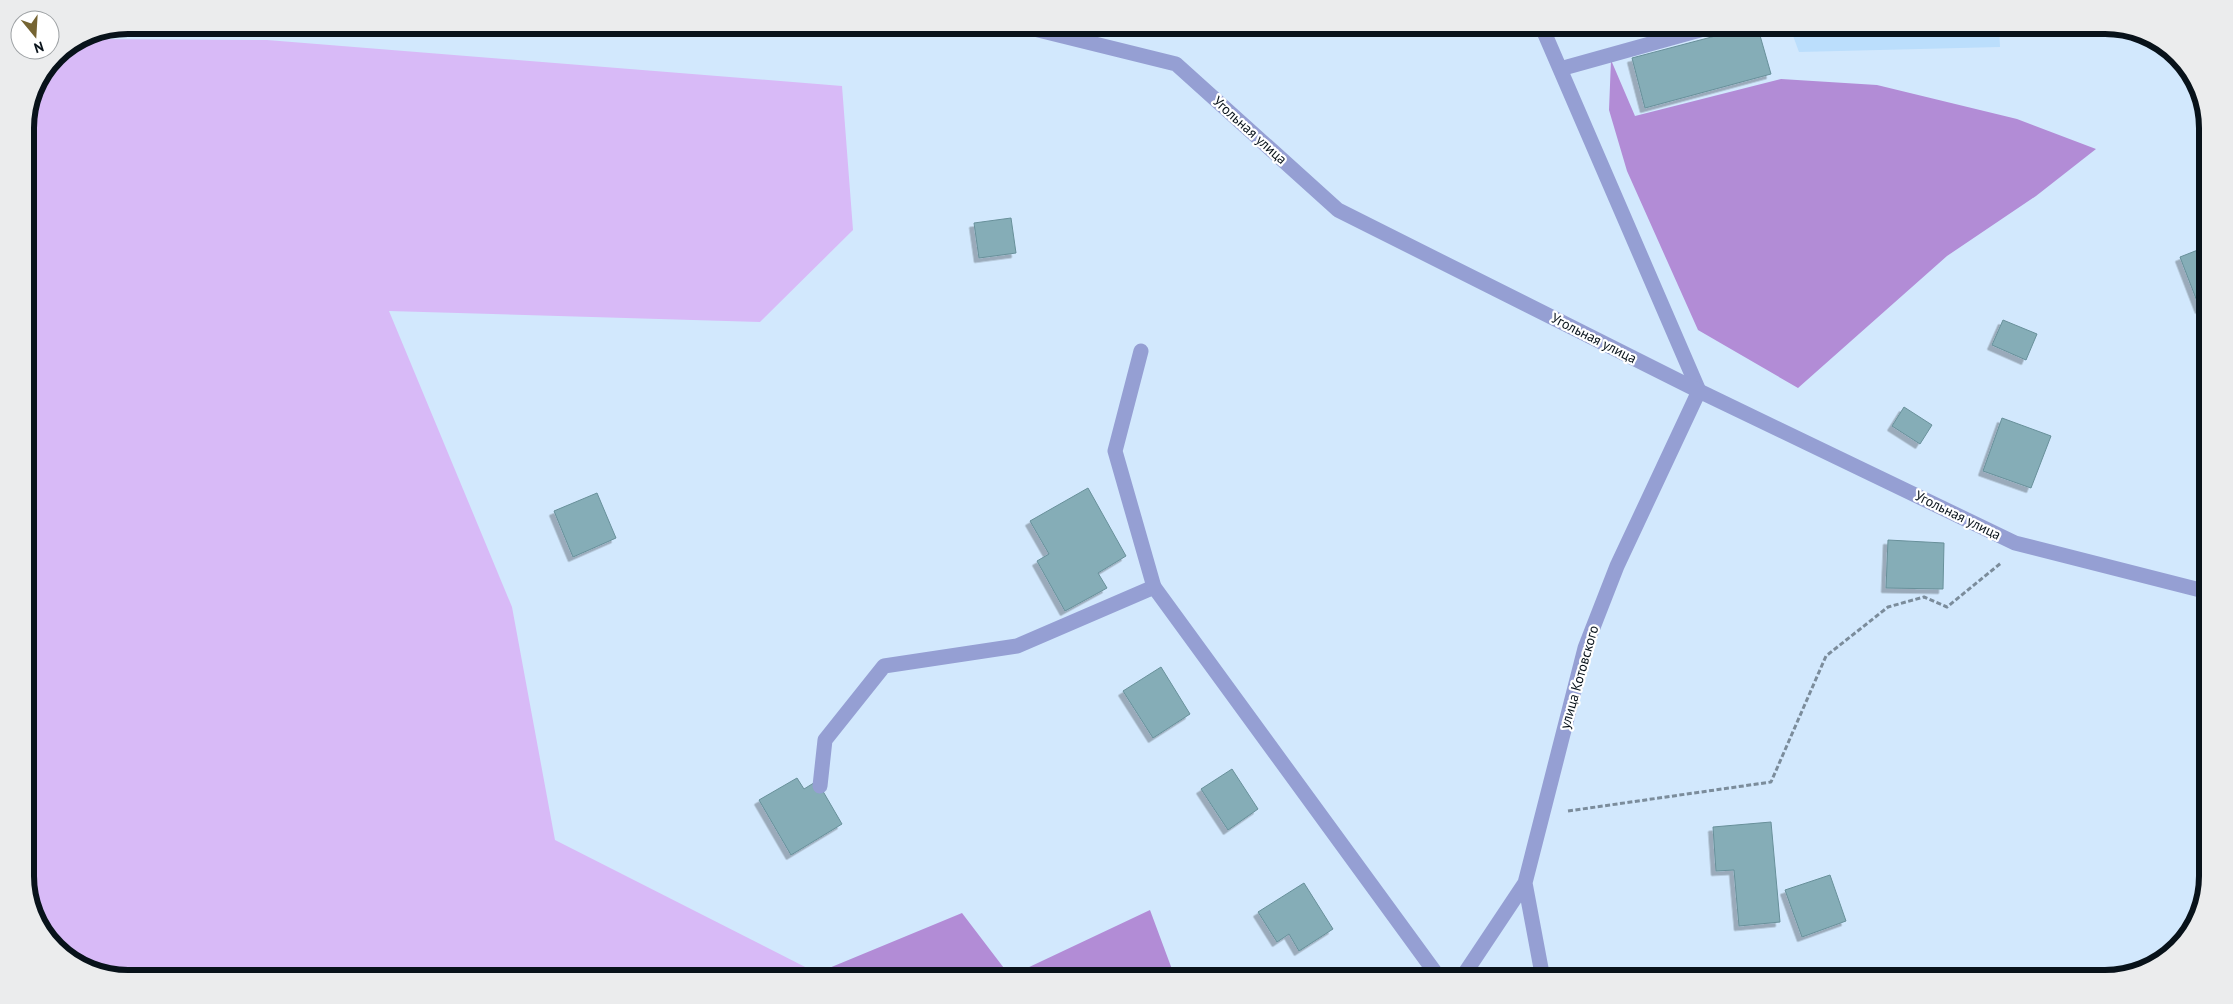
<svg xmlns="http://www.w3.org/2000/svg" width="2233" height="1004" font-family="'PT Sans',sans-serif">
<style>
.built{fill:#bbdefc}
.green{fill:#d8baf7}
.forest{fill:#b28cd6}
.building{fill:#85adb7;stroke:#68909a;filter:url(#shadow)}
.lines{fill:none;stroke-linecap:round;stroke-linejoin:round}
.path{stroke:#7b8c9b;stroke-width:3;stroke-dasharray:5 2.5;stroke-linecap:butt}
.service{stroke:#959fd3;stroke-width:15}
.minor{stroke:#959fd3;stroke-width:15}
.labels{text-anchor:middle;stroke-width:4.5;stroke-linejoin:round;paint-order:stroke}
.street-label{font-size:14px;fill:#08121a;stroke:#fff}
.rim{fill:none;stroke:#08121a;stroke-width:6}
</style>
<defs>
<filter id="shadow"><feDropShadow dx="-4.5" dy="4.5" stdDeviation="0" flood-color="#0004"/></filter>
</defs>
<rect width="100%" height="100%" fill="#d2e8fd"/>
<path class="built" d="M1789,25H1999L2000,47L1799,52Z"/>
<path class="green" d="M79,39L267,40L842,86L853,230L760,322L389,311L512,607L555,840L817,973L816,979H127L88,971L42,934L25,884V121L35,82L55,55Z"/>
<path class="forest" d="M1611,60L1635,116L1781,79L1877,85L2017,119L2096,149L2036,196L1947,256L1798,388L1698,330L1627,171L1609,110Z
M1150,910L1173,972L1158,979H816L817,973L962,913L1010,976Z"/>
<path class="building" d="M1757,25L1771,74L1645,108L1632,58Z
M2007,25H2059L2008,30Z
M1011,218L1016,253L979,258L974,223Z
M2208,246V306L2200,309L2180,257Z
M2003,320L2037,334L2026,360L1992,345Z
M1904,407L1932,425L1920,444L1892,426Z
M2002,418L2051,436L2031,488L1983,471Z
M1088,488L1126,556L1098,573L1107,588L1065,611L1037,561L1049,554L1030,521Z
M597,493L616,538L573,557L554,511Z
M1888,540L1944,543L1943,589L1886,588Z
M1161,667L1190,714L1153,738L1123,691Z
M1232,769L1258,809L1228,830L1201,789Z
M797,778L804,789L817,781L842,824L791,855L759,800Z
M1771,822L1780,922L1739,926L1734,870L1716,871L1713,827Z
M1830,875L1846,921L1802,937L1785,890Z
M1304,883L1333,929L1299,951L1289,934L1277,942L1258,912Z
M1786,971V979H1722L1721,972Z"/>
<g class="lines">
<path class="path" d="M1568,811L1771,782L1826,656L1888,607L1924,597L1947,607L2001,563"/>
<path class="service" d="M1541,25L1699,391
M1560,69L1718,25
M820,786L825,740L884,666L1017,646L1154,587L1115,451L1141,351"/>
<path class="minor" d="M1018,25L1176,64L1338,210L1699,391L2015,543L2208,592
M1154,587L1440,979
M1461,979L1525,883
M1543,979L1525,883L1585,648L1617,566L1699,391"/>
</g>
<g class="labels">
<g class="street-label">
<text transform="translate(1250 130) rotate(42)" y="5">Угольная улица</text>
<text transform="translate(1594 338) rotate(27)" y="5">Угольная улица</text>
<text transform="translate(1958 515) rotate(26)" y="5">Угольная улица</text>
<text transform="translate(1579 677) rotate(-74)" y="5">улица Котовского</text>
</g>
</g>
<path d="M0 0H2233V1004H0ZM128 34H2105A94 94 0 0 1 2199 128V876A94 94 0 0 1 2105 970H128A94 94 0 0 1 34 876V128A94 94 0 0 1 128 34Z" fill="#ebeced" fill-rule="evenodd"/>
<path class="rim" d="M128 34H2105A94 94 0 0 1 2199 128V876A94 94 0 0 1 2105 970H128A94 94 0 0 1 34 876V128A94 94 0 0 1 128 34Z"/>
<g transform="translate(35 35) rotate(162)"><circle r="24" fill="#ffffff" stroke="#9ca0a3"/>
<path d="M0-4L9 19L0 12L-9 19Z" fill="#756432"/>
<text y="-8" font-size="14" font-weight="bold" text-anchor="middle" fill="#08121a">N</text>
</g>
</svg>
